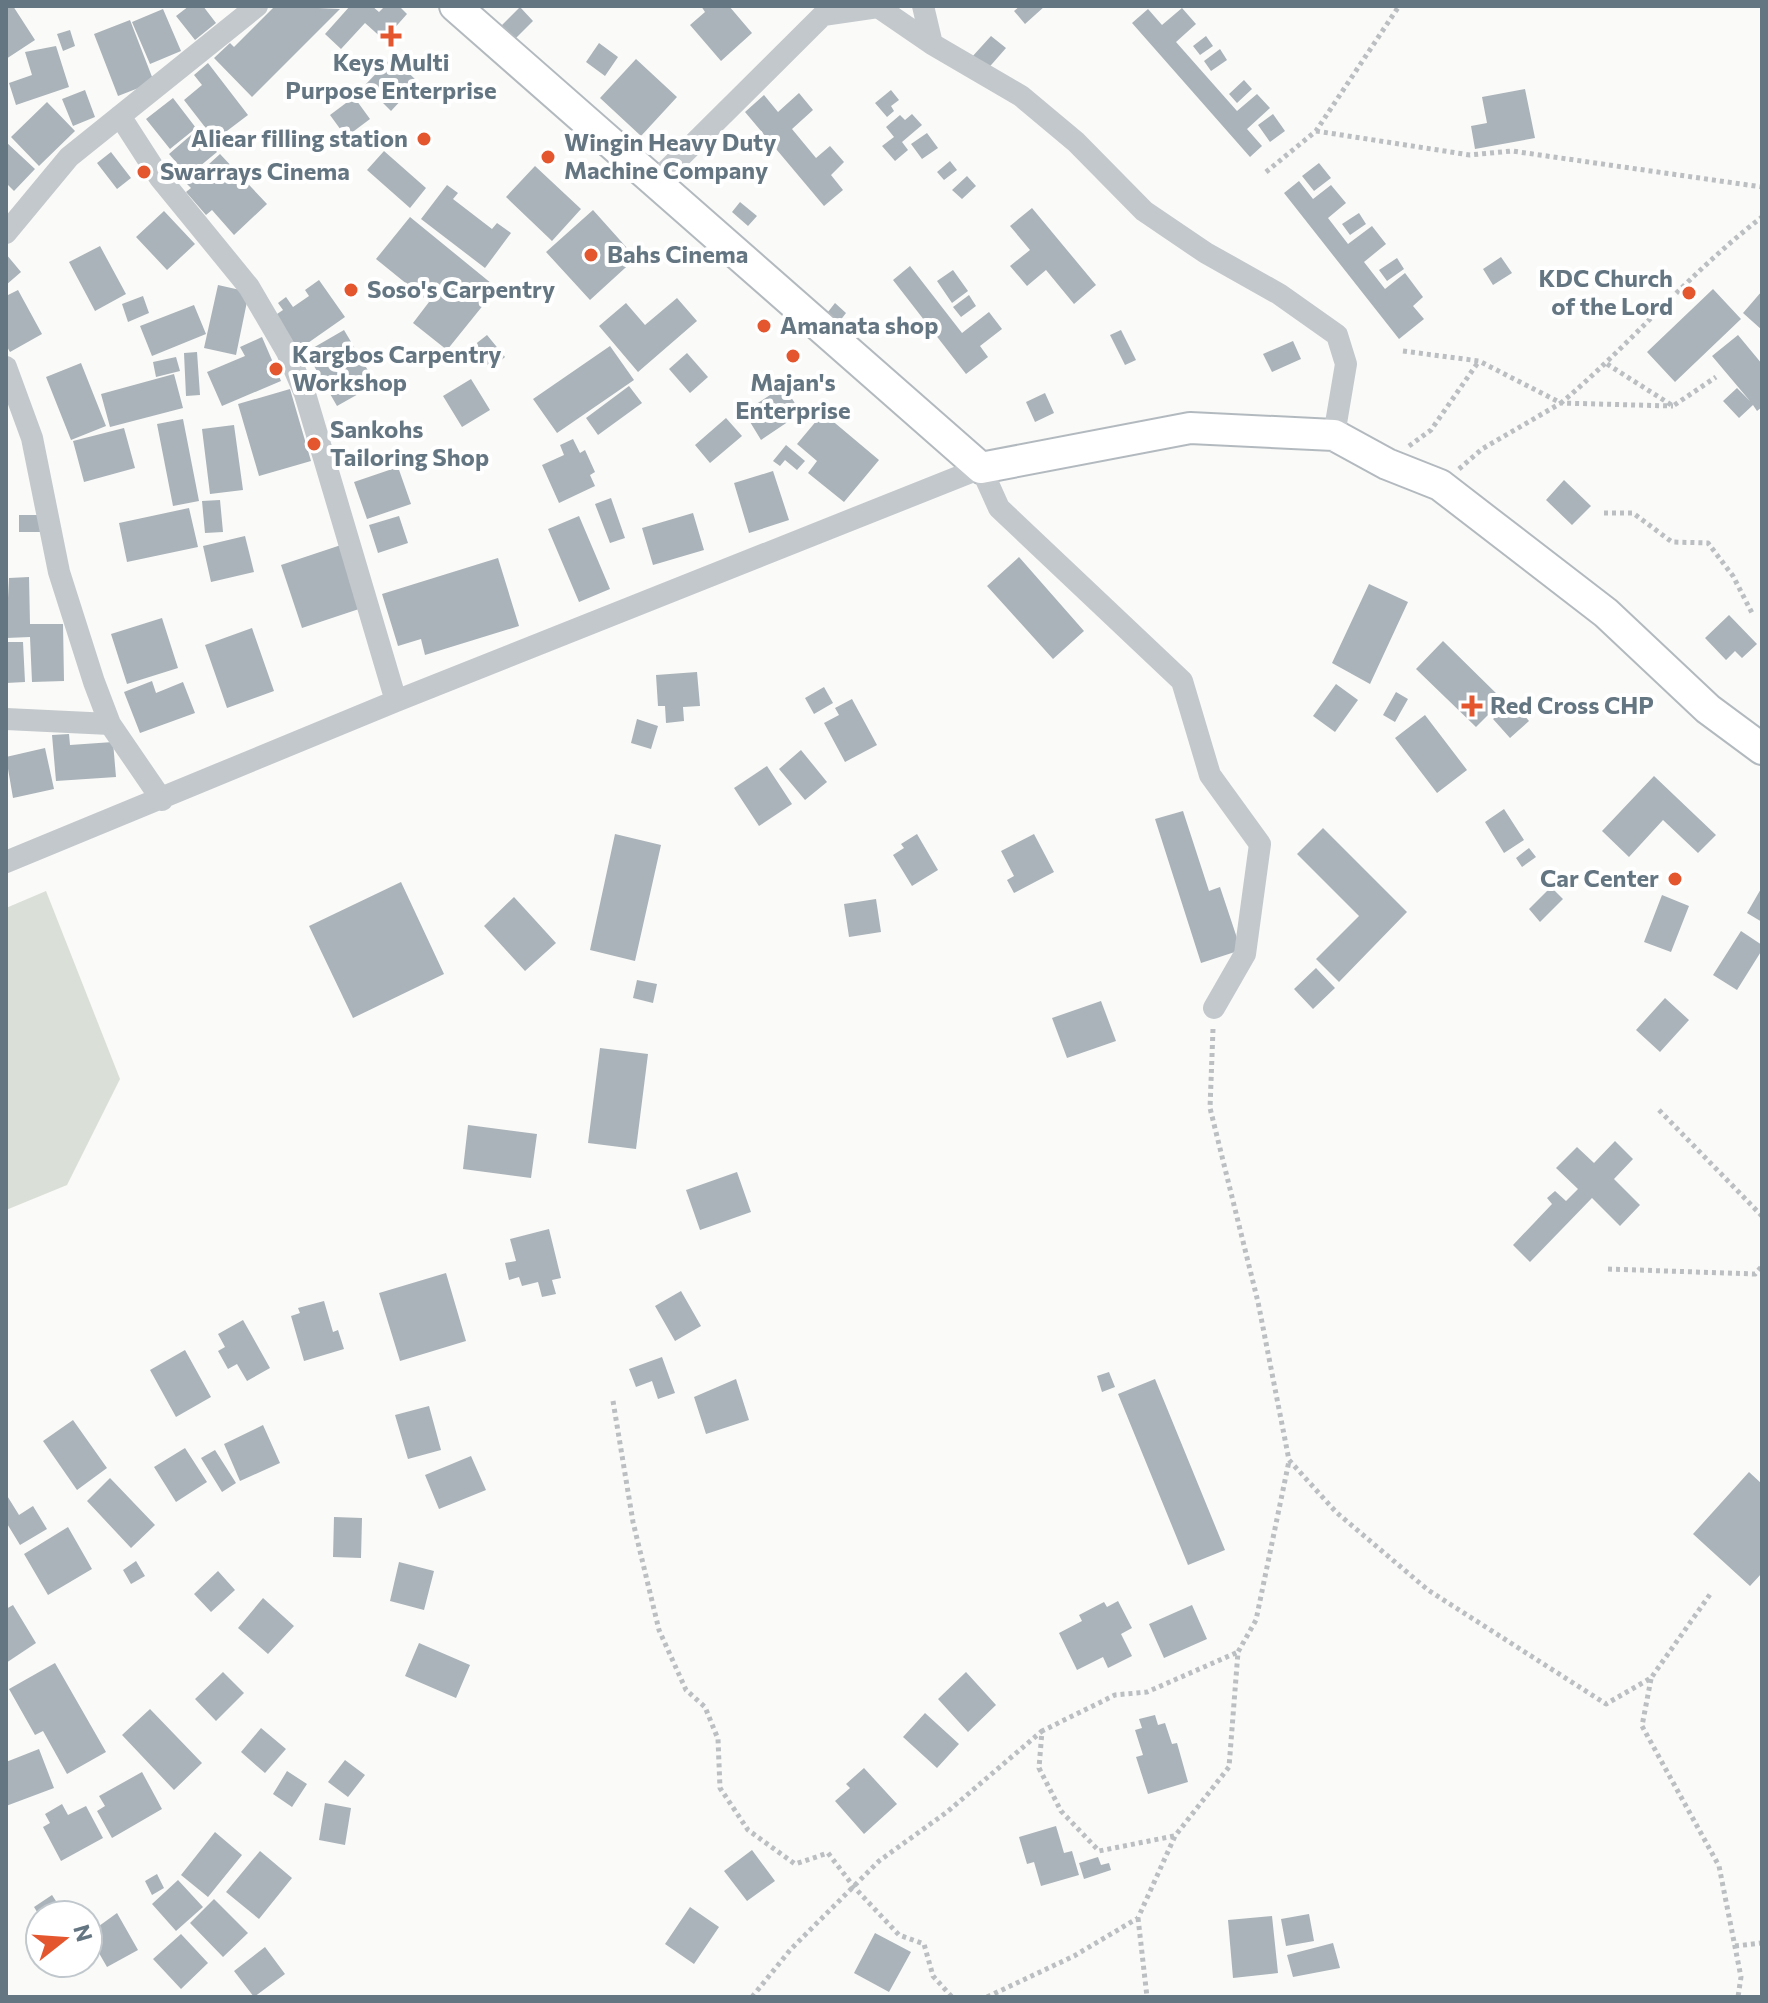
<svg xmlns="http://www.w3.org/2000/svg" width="1768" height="2003" font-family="Commissioner,sans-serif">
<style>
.green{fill:#dadfd7}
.building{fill:#aab3b9}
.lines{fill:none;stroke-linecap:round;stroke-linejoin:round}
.secondary-casing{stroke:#b3babf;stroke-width:34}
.path{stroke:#bbbfc2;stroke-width:5;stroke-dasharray:4 4;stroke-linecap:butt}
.street{stroke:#c3c8cc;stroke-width:22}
.secondary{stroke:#fff;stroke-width:30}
.poi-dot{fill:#e4572e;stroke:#fff;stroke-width:3}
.labels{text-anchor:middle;stroke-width:8;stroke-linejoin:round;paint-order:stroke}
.poi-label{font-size:24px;font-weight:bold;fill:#657683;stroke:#fff;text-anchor:start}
</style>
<rect width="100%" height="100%" fill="#fafaf8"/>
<path class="green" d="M46,891L120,1079L67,1185L6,1210V908Z"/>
<path class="building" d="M6,6H13L35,40L6,59Z
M189,6H203L216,23L195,40L176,16Z
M275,6L340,9L252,97L214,58L230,43L234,47Z
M350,6H372L379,12L385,6H399L407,14L384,40L365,23L341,49L325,34Z
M701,6H729L752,33L721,61L690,25L705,12Z
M1020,6H1045L1025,24L1014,11Z
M520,7L533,21L514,40L501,26Z
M1182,8L1196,24L1176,42L1237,111L1257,94L1270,108L1247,129L1262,146L1250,157L1132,23L1148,9L1162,25Z
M163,9L181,51L150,64L132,22Z
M130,20L154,82L118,96L94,34Z
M70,30L75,46L63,51L57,34Z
M991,36L1006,48L985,72L971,58Z
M1206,36L1213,46L1200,55L1193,46Z
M599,43L618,57L605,76L586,62Z
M56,46L69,87L16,105L9,83L32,75L25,52Z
M1220,49L1227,60L1211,71L1204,61Z
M392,57L418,82L391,111L365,85Z
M636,59L677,97L641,136L600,98Z
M208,63L248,115L215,140L184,100L202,85L194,75Z
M1244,80L1252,89L1237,103L1229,94Z
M1525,89L1535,138L1475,149L1471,126L1487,123L1482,97Z
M85,90L95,117L73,126L62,99Z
M891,90L899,100L891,106L894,111L887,117L875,103Z
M799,93L813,110L792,129L816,158L830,146L844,162L831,175L843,190L824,206L745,112L764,95L778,112Z
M354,97L370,119L346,137L330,115Z
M173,98L196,128L170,149L146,119Z
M47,102L75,131L39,166L11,137Z
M912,114L922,125L902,142L908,150L895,161L882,146L894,137L886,127L900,115L905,120Z
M1273,114L1285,131L1270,142L1258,125Z
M198,129L217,152L188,176L169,154Z
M927,133L938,148L922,159L911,144Z
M6,142L35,169L14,191L6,183Z
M384,151L426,188L410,208L367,170Z
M111,152L131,178L117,189L97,163Z
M220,154L267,204L234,235L212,210L206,215L186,192L191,188L187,184Z
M950,161L957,170L944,180L937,172Z
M1319,163L1331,178L1314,191L1302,176Z
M535,166L581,209L552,241L506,197Z
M967,176L976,186L962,199L952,190Z
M1299,181L1313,199L1331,185L1346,203L1328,218L1348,244L1372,226L1386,244L1364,262L1385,289L1405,273L1423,297L1413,306L1424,319L1399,339L1284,193Z
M447,185L458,193L453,199L492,229L497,223L511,233L485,268L421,219Z
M740,202L757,216L748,226L732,212Z
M1032,208L1096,285L1074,304L1046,270L1027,286L1010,266L1030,250L1010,226Z
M593,210L636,258L590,300L546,252Z
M164,211L195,244L167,270L136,237Z
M1359,213L1366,224L1350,235L1342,224Z
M410,217L497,288L447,350L413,323L429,302L376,259Z
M100,246L126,294L95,311L69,262Z
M6,254L21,272L6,285Z
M1501,257L1512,273L1493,285L1483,269Z
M1397,258L1404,269L1387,281L1379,270Z
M910,266L962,333L989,312L1002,329L980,346L988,357L966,374L893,280Z
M953,270L968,291L952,303L937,281Z
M319,280L345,317L295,352L271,318L283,310L278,303L286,297L293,307L309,296L305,290Z
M218,285L249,292L236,355L204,348Z
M1713,289L1741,319L1675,382L1647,352Z
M18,290L42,334L10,352L6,345V296Z
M1762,291V330L1743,313Z
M969,295L976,306L961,317L953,307Z
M143,296L149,313L128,322L122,304Z
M677,298L697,321L638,372L599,326L626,303L645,325Z
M835,303L846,313L836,326L824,317Z
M194,305L206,334L152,356L140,326Z
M344,330L376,384L337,406L306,352Z
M1121,330L1136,360L1125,365L1110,335Z
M487,335L505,357L491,369L473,346Z
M1738,335L1762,364V407L1757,411L1753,405L1739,418L1723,401L1737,388L1750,401L1712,356Z
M262,337L281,381L222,406L207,372L245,356L240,347Z
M1293,341L1301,359L1272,372L1263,354Z
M610,346L634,380L557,433L533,399Z
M197,352L200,395L186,396L184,353Z
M687,353L708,377L690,393L669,369Z
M176,357L180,371L156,377L153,362Z
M81,363L106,426L71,440L46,377Z
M174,374L183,408L110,427L101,394Z
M471,379L490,410L462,427L443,396Z
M629,386L642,403L598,435L586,418Z
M784,386L801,413L761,440L744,412Z
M290,389L311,461L259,476L238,404Z
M1045,393L1054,413L1035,422L1026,402Z
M823,413L879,460L844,502L808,473L817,461L797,444Z
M726,418L742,436L710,463L695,445Z
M183,419L199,501L173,506L157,424Z
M234,425L243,490L210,494L202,429Z
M124,428L135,468L84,482L73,441Z
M573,439L580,453L585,450L595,472L590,475L595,486L559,503L542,465L564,455L560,445Z
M786,445L805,461L797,470L785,460L780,466L773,461Z
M398,467L411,504L367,519L354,482Z
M773,471L789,520L749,533L734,483Z
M1564,480L1591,506L1572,525L1546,500Z
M611,498L625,538L610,543L595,504Z
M220,500L223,532L205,533L202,501Z
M189,508L198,547L127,562L119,523Z
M693,513L704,550L653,565L642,528Z
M19,515H40V532H19Z
M399,516L408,543L378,553L369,525Z
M579,516L610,589L579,602L548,529Z
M245,536L254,572L211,582L203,546Z
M341,545L362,608L302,628L281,565Z
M1019,557L1084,631L1053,659L987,586Z
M498,558L519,626L425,655L421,639L398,646L382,594Z
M29,577L30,624H63L64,681L32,682L30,637L6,638L9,578Z
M1369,584L1408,602L1370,684L1332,663Z
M1729,615L1757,644L1742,658L1735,651L1726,660L1705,638Z
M162,618L178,668L127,684L111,634Z
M252,628L274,691L227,708L205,645Z
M1443,641L1503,700L1476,727L1416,669Z
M6,642H23L25,682L6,683Z
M697,672L700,706L683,707L684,721L666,723L665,706H658L656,675Z
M152,681L156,693L183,682L195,713L140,733L124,692Z
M1336,684L1358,700L1335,732L1313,716Z
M824,687L833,703L814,714L805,698Z
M1396,692L1408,699L1395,722L1383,715Z
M852,699L877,745L845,762L824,723L839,715L835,708Z
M1513,702L1529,721L1510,738L1493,719Z
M1425,715L1467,770L1437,793L1395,738Z
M637,719L658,726L651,749L631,743Z
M69,734L70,745L113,742L116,777L56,781L52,735Z
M45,748L54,789L13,798L6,757Z
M801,750L827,782L805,800L779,769Z
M767,766L792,804L759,826L734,788Z
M1654,776L1716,835L1698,853L1663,820L1629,857L1602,831Z
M1504,809L1524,840L1504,853L1485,822Z
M1183,811L1209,891L1220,887L1241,950L1201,963L1155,819Z
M1323,828L1407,912L1339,982L1316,959L1359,916L1297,854Z
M615,834L661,845L635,961L590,950Z
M917,834L938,870L912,886L893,855L904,848L901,844Z
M1034,834L1054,872L1014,893L1007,880L1014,876L1001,851Z
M1529,848L1536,857L1522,867L1516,858Z
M401,882L444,974L353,1018L309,926Z
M1551,887L1563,899L1540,922L1529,909Z
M1762,887V922L1747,913Z
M1662,895L1689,906L1671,952L1644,942Z
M514,897L556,943L525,971L484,926Z
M876,899L881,932L849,937L844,904Z
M1741,931L1762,945V950L1737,990L1713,975Z
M1316,968L1335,988L1313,1009L1294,989Z
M637,980L657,984L653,1003L633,998Z
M1665,998L1689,1020L1660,1052L1636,1030Z
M1101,1001L1116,1041L1067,1058L1052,1018Z
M600,1048L648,1054L636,1149L588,1143Z
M468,1125L537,1134L531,1178L463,1169Z
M1615,1141L1633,1159L1614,1179L1640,1205L1620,1226L1592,1198L1530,1262L1513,1245L1552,1204L1547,1198L1555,1191L1566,1201L1578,1189L1556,1168L1577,1147L1594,1163Z
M737,1172L751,1212L700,1230L686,1190Z
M549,1229L561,1278L552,1280L556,1294L542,1297L538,1282L522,1286L519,1277L509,1280L505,1263L516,1261L510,1239Z
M446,1273L466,1341L400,1361L379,1293Z
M681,1291L701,1326L675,1341L655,1306Z
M324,1301L333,1332L338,1330L344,1349L304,1361L291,1316L300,1313L298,1308Z
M243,1320L270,1368L247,1381L237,1364L228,1369L218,1351L225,1347L218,1334Z
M185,1350L211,1397L176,1417L150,1370Z
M662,1357L675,1393L658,1399L652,1381L636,1387L629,1369Z
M1109,1372L1115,1387L1102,1392L1097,1376Z
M736,1379L749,1420L706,1434L694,1397Z
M1155,1379L1225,1550L1188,1565L1118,1394Z
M429,1406L441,1450L408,1459L395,1415Z
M73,1420L107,1468L77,1490L43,1441Z
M263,1425L280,1463L240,1481L224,1444Z
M185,1448L207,1482L176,1502L154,1467Z
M215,1450L236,1483L222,1492L201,1458Z
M471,1456L486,1490L439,1509L425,1475Z
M1749,1472L1762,1484V1573L1750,1586L1693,1534Z
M110,1478L155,1525L131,1548L87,1501Z
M6,1494L19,1515L33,1506L47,1529L20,1545L6,1522Z
M334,1517L362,1518L361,1558L333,1557Z
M68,1527L92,1569L48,1595L24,1554Z
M136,1561L145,1576L131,1584L123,1570Z
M399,1562L434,1571L424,1610L390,1601Z
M218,1571L235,1590L211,1612L194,1594Z
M263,1598L294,1626L268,1654L238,1628Z
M1118,1601L1132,1628L1121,1634L1132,1656L1108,1668L1103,1657L1077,1670L1059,1633L1082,1621L1079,1615L1104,1602L1107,1607Z
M13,1605L36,1643L6,1663V1609Z
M1192,1605L1207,1639L1164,1658L1149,1624Z
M419,1643L470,1665L456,1698L405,1676Z
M55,1663L106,1752L67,1774L43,1731L35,1735L9,1689Z
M223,1672L244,1693L216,1721L195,1699Z
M966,1672L996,1705L968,1732L938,1699Z
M150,1709L202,1763L174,1790L122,1735Z
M925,1713L959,1744L937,1768L903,1737Z
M1155,1715L1158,1725L1165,1723L1172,1744L1177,1743L1188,1782L1148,1794L1136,1757L1143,1755L1135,1730L1142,1728L1139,1719Z
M261,1728L286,1749L265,1773L241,1752Z
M39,1749L54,1788L6,1806V1762Z
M345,1760L365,1775L348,1797L328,1782Z
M864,1768L897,1804L864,1834L835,1801L850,1788L846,1784Z
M287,1771L307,1784L292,1807L273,1794Z
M142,1772L162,1809L112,1838L97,1811L105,1806L99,1796Z
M325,1803L351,1808L345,1845L319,1840Z
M62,1804L68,1815L86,1806L103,1838L61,1861L43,1827L50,1823L45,1814Z
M1056,1826L1064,1853L1072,1851L1079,1875L1041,1886L1034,1862L1027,1864L1019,1837Z
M215,1832L242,1855L208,1897L181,1875Z
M752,1850L775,1881L747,1901L724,1871Z
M260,1851L292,1878L259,1919L226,1892Z
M1098,1857L1101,1865L1109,1863L1111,1870L1084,1879L1079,1863Z
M157,1874L164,1888L152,1895L145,1881Z
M178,1880L203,1907L176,1931L152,1904Z
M52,1895L65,1915H39L34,1907Z
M214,1899L248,1933L223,1957L190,1923Z
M690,1907L719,1927L694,1964L665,1944Z
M117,1913L138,1950L107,1967L88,1934Z
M1309,1914L1314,1941L1286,1946L1281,1919Z
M1272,1916L1278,1973L1233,1978L1228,1920Z
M875,1933L911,1952L889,1992L854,1973Z
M181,1934L208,1963L181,1989L153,1959Z
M1333,1943L1340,1968L1293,1977L1287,1955Z
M265,1947L285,1974L254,1997L234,1971Z"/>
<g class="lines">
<defs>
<path id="secondary" d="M455,6L981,468L1190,428L1334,435L1387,464L1440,485L1606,613L1708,709L1762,749"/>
</defs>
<use href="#secondary" class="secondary-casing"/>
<path class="path" d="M1316,131L1470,155L1512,151L1762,187
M1266,172L1316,131L1399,6
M1403,351L1479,361L1561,403C1631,344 1689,273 1762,217
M1607,364L1673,406L1716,377
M1409,446L1431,430L1479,361
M1459,469L1482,449L1561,403L1673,406
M1604,513H1633L1672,542L1708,543L1733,576L1752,613
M1213,1029L1210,1108L1258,1302L1289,1460L1336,1512L1428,1590L1606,1704L1651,1678L1711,1593
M1659,1110L1762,1216
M1608,1269L1755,1274L1762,1266
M613,1401L633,1522L659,1630L686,1690L705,1707L718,1739L720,1788L748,1830L795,1864L828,1853L854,1887L899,1935L924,1944L933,1976L952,1997
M1651,1679L1642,1726L1719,1866L1741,1977L1738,1997
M1174,1836L1099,1851L1061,1811L1039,1768L1042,1731L1115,1695L1147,1692L1238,1652
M1138,1918L1147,1997
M1735,1946L1762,1943
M752,1997L791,1949L879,1861L947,1812L1042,1731
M987,1997L1074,1956L1138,1918L1175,1836L1229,1767L1238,1652L1256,1620L1289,1461"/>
<path class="street" d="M923,6L932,44L1021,96L1076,142L1144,211L1206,253L1279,294L1337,335L1346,364L1334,435
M120,116L160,178L249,287L287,352L305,394L396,701
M655,182L823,15L878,7L932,44
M6,233L69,157L257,6
M6,367L32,438L59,572L94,682L110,724L162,800
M6,719L110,724
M6,862L396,701L981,468L999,508L1182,681L1210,775L1260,844L1245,954L1214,1008"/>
<use href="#secondary" class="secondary"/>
</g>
<g class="poi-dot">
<path d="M387 24h8v8h8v8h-8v8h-8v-8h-8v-8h8z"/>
<circle cx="424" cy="139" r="8"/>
<circle cx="548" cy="157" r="8"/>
<circle cx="144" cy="172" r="8"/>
<circle cx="591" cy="255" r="8"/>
<circle cx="351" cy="290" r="8"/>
<circle cx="1689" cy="293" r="8"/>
<circle cx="764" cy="326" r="8"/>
<circle cx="793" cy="356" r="8"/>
<circle cx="276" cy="369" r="8"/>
<circle cx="314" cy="444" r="8"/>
<path d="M1468 694h8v8h8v8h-8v8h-8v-8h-8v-8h8z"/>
<circle cx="1675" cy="879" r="8"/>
</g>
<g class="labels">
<g class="poi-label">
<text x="391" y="71" text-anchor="middle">Keys Multi<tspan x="391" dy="28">Purpose Enterprise</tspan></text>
<text x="408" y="147" text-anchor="end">Aliear filling station</text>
<text x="564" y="151">Wingin Heavy Duty<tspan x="564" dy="28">Machine Company</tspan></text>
<text x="160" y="180">Swarrays Cinema</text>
<text x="607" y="263">Bahs Cinema</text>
<text x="1673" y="287" text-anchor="end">KDC Church<tspan x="1673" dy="28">of the Lord</tspan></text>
<text x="367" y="298">Soso's Carpentry</text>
<text x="780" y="334">Amanata shop</text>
<text x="292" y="363">Kargbos Carpentry<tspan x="292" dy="28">Workshop</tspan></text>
<text x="793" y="391" text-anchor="middle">Majan's<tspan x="793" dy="28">Enterprise</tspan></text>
<text x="330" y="438">Sankohs<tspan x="330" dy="28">Tailoring Shop</tspan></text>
<text x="1490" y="714">Red Cross CHP</text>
<text x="1659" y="887" text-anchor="end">Car Center</text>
</g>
</g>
<rect width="1768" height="2003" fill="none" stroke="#657683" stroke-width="16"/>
<g transform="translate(64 1939) rotate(73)"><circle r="38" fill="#ffffff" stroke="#c1c8cd" stroke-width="2"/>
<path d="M0-6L14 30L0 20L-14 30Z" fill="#e4572e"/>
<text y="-12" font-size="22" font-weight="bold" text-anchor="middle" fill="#657683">N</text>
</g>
</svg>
